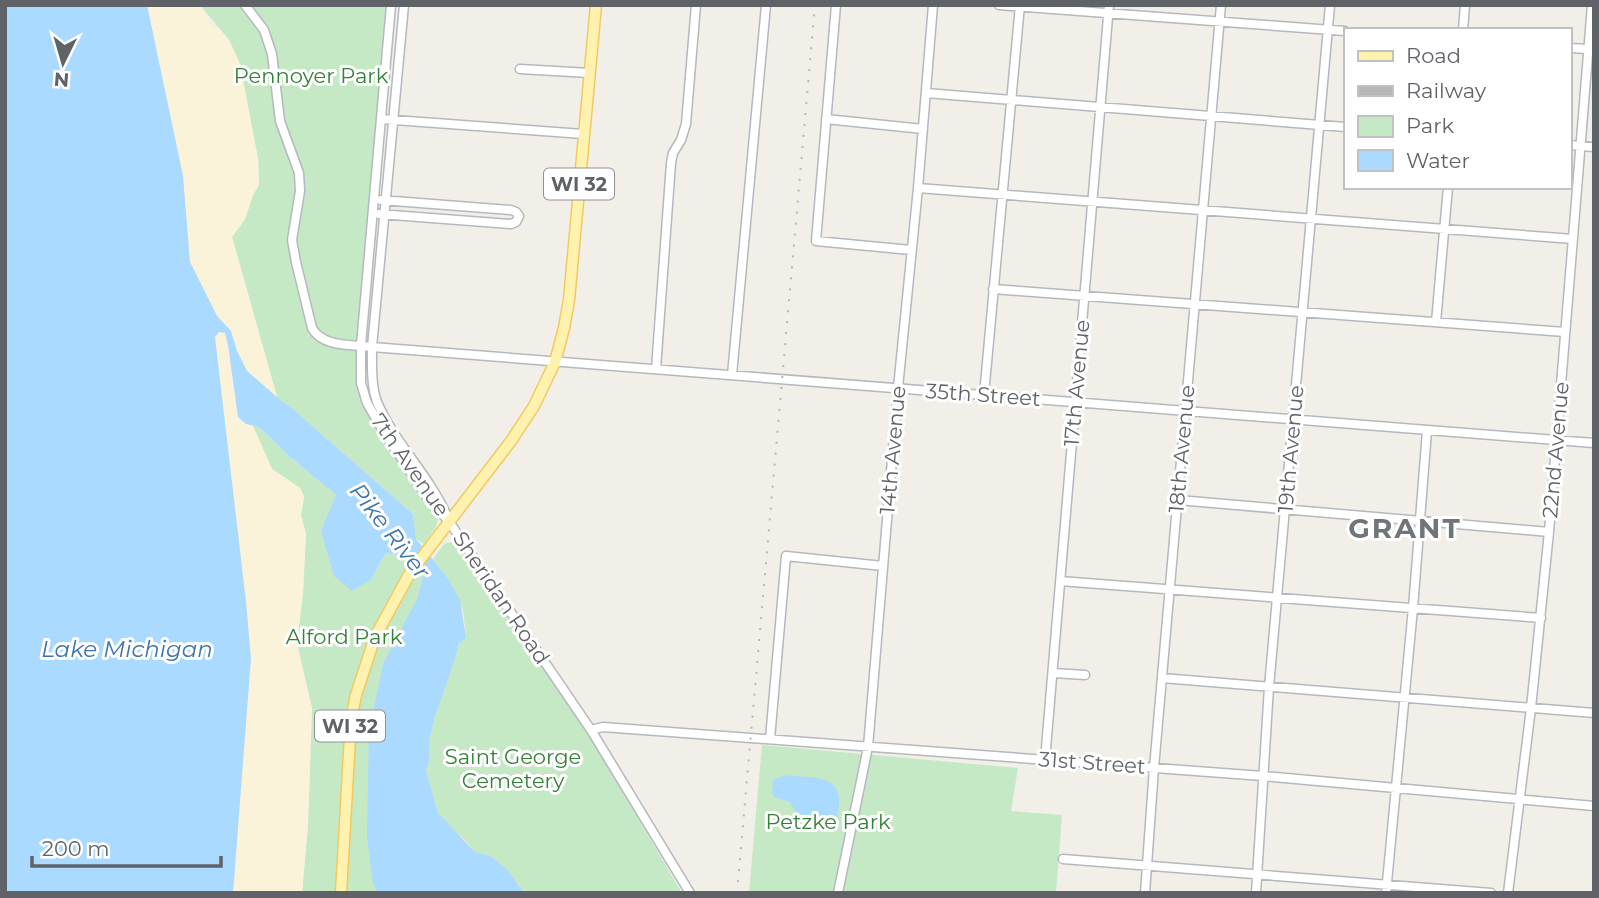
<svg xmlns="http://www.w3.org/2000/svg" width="1599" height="898" font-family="Montserrat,sans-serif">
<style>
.green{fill:#c5e8c5}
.sand{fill:#fbf3d9}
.water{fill:#aadaff}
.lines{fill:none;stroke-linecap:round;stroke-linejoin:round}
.minor-casing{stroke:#b5b8bc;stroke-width:11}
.major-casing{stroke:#f2c960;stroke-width:13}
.minor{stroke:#fff;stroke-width:8}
.major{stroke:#fff2af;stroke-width:10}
.rail{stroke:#b6b7b8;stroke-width:2;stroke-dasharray:2 9;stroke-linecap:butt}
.labels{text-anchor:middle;stroke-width:6;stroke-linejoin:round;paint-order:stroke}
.shield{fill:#fff;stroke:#8f9295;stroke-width:2}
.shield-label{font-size:19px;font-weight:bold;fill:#5f6368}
.park-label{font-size:21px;fill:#348238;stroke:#fff}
.street-label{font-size:21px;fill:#5f6368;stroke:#fff}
.water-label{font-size:23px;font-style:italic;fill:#4174aa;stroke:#fff}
.district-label{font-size:28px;font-weight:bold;letter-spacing:2px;fill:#70757a;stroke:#fff}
</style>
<rect width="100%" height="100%" fill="#f1efe8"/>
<path class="green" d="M200,5H387L356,361L360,394L374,427L438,519L436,527L424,544L416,539L413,514L294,410L277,397L232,237L245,219L253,195L259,185L258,159L240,64L229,40Z
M252,424L259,427L289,456L336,495L321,531L371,579L386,553L402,556L423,577L417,599L407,620L373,884L378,893H302L308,824L312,708L297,644L303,592L306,534L301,515L304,497L300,488L272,469Z
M454,542L478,571L588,733L682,893H524L508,870L491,856L475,852L465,840L454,831L438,813L426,770L429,763V742L434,720L456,656L458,645L466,638L463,610L445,574L433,559L445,543Z
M762,745L1018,768L1011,811L1062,815L1056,893H749Z"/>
<path class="sand" d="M147,5H200L212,26L220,29L229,40L240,64L258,159L259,185L253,195L245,219L232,237L277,397L247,371L237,351L231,331L217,316L190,262L183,176Z
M218,332L225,333L246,424H252L272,469L300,488L304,497L301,515L306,534L303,592L297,644L312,708L308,824L302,893H233L251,658L246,602L215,337Z"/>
<path class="water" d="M5,5H147L183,176L190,262L217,316L231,331L237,351L247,371L277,397L294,410L413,514L416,539L445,574L460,600L466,638L458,645L456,656L434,720L429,742V763L426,770L438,813L475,852L491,856L508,870L524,893H378L373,884L367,837L369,733L383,664L417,599L423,577L403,556L386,553L371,579L352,591L334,576L321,531L336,495L289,456L259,427L246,424L238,417L228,345L225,333L219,332L215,337L246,602L251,658L233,893H5Z
M786,775C798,777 813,776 825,780C846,787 840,814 831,828C803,826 804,826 790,802L774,797L772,792L773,780Z"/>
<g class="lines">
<defs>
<path id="minor" d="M245,5L264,30L272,54L280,121L299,173L300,191L292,240L296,262L312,328C323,348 352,344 372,347L1594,443
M391,5L361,345V383L367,403L382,429L426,495L450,523L591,730L690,893
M404,5L372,347C372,365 371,385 377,402C394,442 428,474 446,514
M836,5L816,241L911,250
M999,5L1345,31
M1463,30L1465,5
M1569,48L1588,49
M520,69L589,73
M926,93L1345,127
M381,119L583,134
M826,119L923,129
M1569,145L1594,147
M918,188L1573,239
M379,214L511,224L516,222L519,216L516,212L511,210L381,200
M993,289L1565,332
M1436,322L1448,187
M656,369L671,163L673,153L681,140L686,124L696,5
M732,375L766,5
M984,395L1020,5
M1178,500L1549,532
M1060,581L1541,618
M1053,673L1085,675
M1162,678L1594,713
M591,730L603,727L1263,776L1594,806
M770,739L786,556L883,566
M1045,760L1109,5
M1063,859L1491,893
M838,893L868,747L898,388L918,188L933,5
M1145,893L1154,768L1221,5
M1256,893L1269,687L1330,5
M1386,893L1413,608L1427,431
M1508,893L1531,708L1549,532L1592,5"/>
<path id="major" d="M341,893L351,719L356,695L375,637L410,573L511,441L534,406L555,362L564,328L569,300L596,5"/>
</defs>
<use href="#minor" class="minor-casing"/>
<use href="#major" class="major-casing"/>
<use href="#minor" class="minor"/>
<use href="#major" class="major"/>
<path class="rail" d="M737,893L815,5"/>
</g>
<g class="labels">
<g class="shield">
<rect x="544" y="168.5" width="70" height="31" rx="5"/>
<rect x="315" y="710.5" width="70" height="31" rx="5"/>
</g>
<g class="shield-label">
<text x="579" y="191">WI 32</text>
<text x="350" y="733">WI 32</text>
</g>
<g class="park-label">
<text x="311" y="83">Pennoyer Park</text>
<text x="344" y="644">Alford Park</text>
<text x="513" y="764">Saint George<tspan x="513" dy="24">Cemetery</tspan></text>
<text x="828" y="829">Petzke Park</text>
</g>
<g class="street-label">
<text transform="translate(1077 383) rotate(-85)" y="7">17th Avenue</text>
<text transform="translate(983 395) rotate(4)" y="7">35th Street</text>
<text transform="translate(1182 449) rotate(-85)" y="7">18th Avenue</text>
<text transform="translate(1291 449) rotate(-85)" y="7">19th Avenue</text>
<text transform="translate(893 450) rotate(-85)" y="7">14th Avenue</text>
<text transform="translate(1556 450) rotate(-85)" y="7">22nd Avenue</text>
<text transform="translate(410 465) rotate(55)" y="7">7th Avenue</text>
<text transform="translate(501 598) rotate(56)" y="7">Sheridan Road</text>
<text transform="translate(1092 763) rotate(4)" y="7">31st Street</text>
</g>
<g class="water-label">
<text transform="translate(390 531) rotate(52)" y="8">Pike River</text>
<text x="127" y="657">Lake Michigan</text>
</g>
<g class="district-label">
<text x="1405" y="538">GRANT</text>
</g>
</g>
<rect width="1599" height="898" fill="none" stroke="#5f6368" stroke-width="14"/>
<rect x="1344" y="28" width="228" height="161" fill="#ffffff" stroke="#bfc1c3" stroke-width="2"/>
<rect x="1358" y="51" width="35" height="10" fill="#fff2af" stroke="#bfc1c3" stroke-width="2"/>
<text x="1406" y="63" font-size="21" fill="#5f6368">Road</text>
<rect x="1358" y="86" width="35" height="10" fill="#b6b7b8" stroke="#bfc1c3" stroke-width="2"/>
<text x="1406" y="98" font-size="21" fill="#5f6368">Railway</text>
<rect x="1358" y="116" width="35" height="21" fill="#c5e8c5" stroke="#bfc1c3" stroke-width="2"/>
<text x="1406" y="133" font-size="21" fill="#5f6368">Park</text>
<rect x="1358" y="150" width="35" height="21" fill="#aadaff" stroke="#bfc1c3" stroke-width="2"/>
<text x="1406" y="168" font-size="21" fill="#5f6368">Water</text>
<g transform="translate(63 63) rotate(185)" stroke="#ffffff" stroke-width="5" paint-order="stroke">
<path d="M0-5L12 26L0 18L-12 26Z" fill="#5f6368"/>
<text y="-10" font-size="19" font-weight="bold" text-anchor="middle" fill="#5f6368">N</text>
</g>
<path d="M32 856v10h189v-10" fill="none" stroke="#5f6368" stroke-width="3.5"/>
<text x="42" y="856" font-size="21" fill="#5f6368" stroke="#ffffff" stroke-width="5" paint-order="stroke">200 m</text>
</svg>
